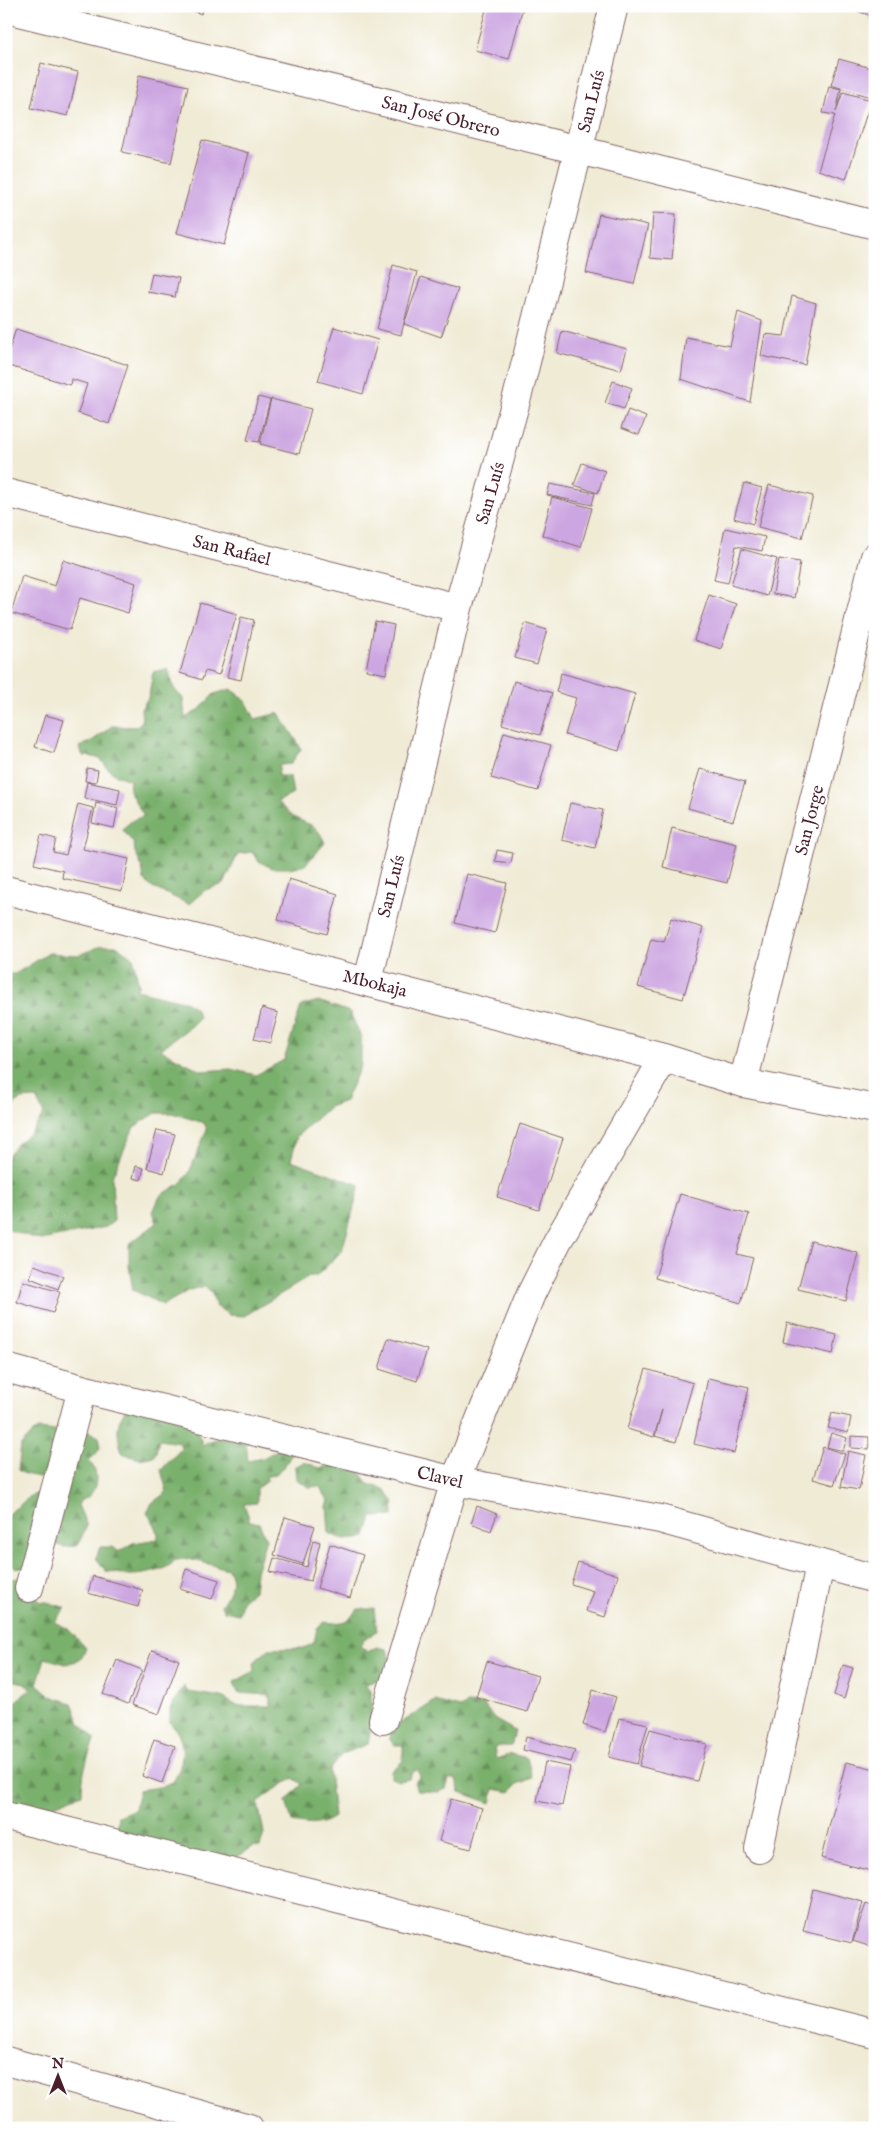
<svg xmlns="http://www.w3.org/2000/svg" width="881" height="2134" font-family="'IM FELL English',serif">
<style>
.forest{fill:url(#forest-firs);stroke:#62684c}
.building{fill:#cca6e1}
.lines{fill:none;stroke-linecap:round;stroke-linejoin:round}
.minor-casing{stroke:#846666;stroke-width:30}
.minor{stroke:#fff;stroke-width:28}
.labels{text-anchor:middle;stroke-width:4.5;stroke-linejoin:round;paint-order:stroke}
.street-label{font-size:18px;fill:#4a1f2b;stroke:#fff}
</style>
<defs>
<pattern id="forest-firs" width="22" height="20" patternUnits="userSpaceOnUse" patternTransform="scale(1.25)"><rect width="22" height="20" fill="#79b06c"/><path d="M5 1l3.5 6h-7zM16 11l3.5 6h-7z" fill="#658f59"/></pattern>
</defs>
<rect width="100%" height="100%" fill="#fff"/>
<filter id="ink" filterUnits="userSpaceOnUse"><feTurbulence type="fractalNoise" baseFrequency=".02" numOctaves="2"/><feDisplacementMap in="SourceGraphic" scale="10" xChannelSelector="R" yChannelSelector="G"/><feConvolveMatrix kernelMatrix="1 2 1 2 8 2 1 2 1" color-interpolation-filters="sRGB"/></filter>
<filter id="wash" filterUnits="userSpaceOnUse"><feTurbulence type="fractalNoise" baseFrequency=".0096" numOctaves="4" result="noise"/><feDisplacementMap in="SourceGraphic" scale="20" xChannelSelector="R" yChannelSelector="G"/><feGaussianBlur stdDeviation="1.12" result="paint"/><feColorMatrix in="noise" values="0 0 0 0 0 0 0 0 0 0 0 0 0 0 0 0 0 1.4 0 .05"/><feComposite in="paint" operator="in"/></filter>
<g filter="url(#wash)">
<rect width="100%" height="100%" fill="#f0ebd5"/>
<path class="forest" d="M167,669C175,684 168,685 183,698L185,718L199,710L214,694L231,689L246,701L255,719L279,713C286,726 295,736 301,749L291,764L280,765L278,776H290L293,794L277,802C282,806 287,812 292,816C309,826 316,822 325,843L305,865L295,868H272L258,861L252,852L238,854L224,884L205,890L189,904L151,887L144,880L142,867L135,852L134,844L122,829L133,820L144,816L129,791L130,780C125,778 120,777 115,774C99,765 110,757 83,756L79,747L92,741L112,726L135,727L142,722L141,709L149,696L153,672Z
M101,946H116L133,957L139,987L137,985V990L187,1002L195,1008L199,1017C187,1033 174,1036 161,1050L202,1071L230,1069L256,1075L284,1060L301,1006L318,1001L350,1012L361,1037V1065L345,1101L329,1107L297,1136L291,1160L360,1185L342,1251L317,1276H311L244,1316L229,1315L216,1306L212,1294L204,1286L190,1290L163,1305L133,1290L129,1267V1244L157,1223L153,1212L160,1196L181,1183L189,1173L207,1129L204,1123L172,1113H156L134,1127L112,1177L114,1221L106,1227L41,1240L6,1229V1159L17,1143L30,1134L44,1114L36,1098L21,1099L6,1114V974H15L49,953L78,955Z
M130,1403L192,1421L203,1445C218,1435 230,1438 246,1441L248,1461L263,1458L281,1448L292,1453C285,1466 281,1475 265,1477L268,1480L257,1488V1503L244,1504L250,1521L259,1523L266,1539L256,1572L254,1591L242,1601L239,1614L224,1611L221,1605C230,1592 236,1583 228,1569L189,1559L175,1560C168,1571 143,1575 130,1575C123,1575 114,1572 106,1571L96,1558L100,1547H112L118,1552L133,1543L158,1539C159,1529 153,1521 147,1513L152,1503L167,1492L161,1470L181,1449L180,1443L159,1440L155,1456L139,1459L122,1453C116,1429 115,1424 130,1403Z
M37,1429L68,1432L85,1430L99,1437C103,1449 97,1453 89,1460C90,1463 94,1467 95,1470C98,1482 94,1497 81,1500L78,1505L87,1526L77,1546L63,1547L55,1544L31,1568H16L6,1559V1520L9,1513L20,1505L28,1497L44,1491L42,1487L43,1479C34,1474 26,1477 18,1470L21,1445Z
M304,1462L320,1468L338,1463L358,1469L368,1484L384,1489L394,1502L393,1516L372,1517L366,1537C353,1541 341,1540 329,1533L327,1506L329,1501L319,1486L309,1487L296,1479L295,1467Z
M20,1578L40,1602H47L66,1608L54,1622L67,1628L86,1648L80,1660L66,1664L45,1658L37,1684L51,1696L72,1703L80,1723L95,1739C87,1757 82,1774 82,1794L36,1812L6,1817V1713L11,1711L17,1700L31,1689C24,1683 16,1679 6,1681V1586L9,1579Z
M358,1609H374L377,1631L364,1640L360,1646L368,1652L376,1647L387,1649L390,1660L384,1677L364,1685L371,1690V1726L368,1744L342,1754L329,1770L334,1817C319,1827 309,1825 292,1822L286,1801L302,1784L293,1778C279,1789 269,1790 258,1804L264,1833L260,1847L254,1846L231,1861L115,1847L118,1816L135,1809L139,1790L159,1787L173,1782C185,1762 187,1740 170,1723V1708L184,1686L188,1692L222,1697L237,1706H272L268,1695L238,1693L234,1682L255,1671L254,1662L269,1649L304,1648L314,1643L317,1628L324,1622C339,1624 349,1623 358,1609Z
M435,1701L460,1708L467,1704L484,1705L494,1719L515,1731L511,1746H500L494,1748L496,1759L511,1754L527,1758L532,1777L524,1782L519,1783L510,1792L494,1789L491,1803L460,1792L456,1779H449L446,1789L439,1792L417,1791L414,1782L420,1778L418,1769L412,1773L409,1779L399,1781L391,1778V1771L403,1761V1745H394L389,1738L392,1729Z"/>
<g id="blocks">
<path class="building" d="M181,6H204L201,14Z
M487,6L523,7L509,59L475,50Z
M845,6H875V23L870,21L871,16Z
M839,59L875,69V82L870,97L831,85Z
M41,63L78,72L68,116L31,108Z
M139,75L188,86L171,163L122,152Z
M829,86L841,89L836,112L843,92L871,100L846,179L818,170L835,115L823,113Z
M202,140L249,153L224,245L177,233Z
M653,213L676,214L672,260L650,258Z
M599,214L648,225L634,284L586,273Z
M393,265L417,272L401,335L377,329Z
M152,273L179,278L175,297L148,292Z
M421,277L458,289L441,337L404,324Z
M792,296L816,303L805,365L761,356L765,334L784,336Z
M738,312L762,321L750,402L681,379L686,337L730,346Z
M334,327L378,340L363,394L318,381Z
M16,329L128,365L109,424L78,413L87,384L71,379L70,385L6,365V359Z
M562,331L627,349L621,370L557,353Z
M613,381L632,388L624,409L605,403Z
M258,397L270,400L259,442L247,440Z
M271,399L311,409L299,454L260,444Z
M628,410L646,417L639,435L621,428Z
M582,463L605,471L598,493L574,485Z
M744,483L762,488L753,524L734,518Z
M550,484L595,493L592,505L547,495Z
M769,485L813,496L802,538L758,527Z
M552,497L592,508L581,547L542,535Z
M725,528L765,537L762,551L736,546L728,583L714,580Z
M742,549L777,559L767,596L731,585Z
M779,559L800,562L794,598L773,594Z
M63,560L136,583L128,613L80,598L70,630L11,613L22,576L55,586Z
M709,595L736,604L721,649L694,640Z
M200,603L237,614L219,675L205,671L202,680L180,673Z
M241,617L254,620L241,680L227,677Z
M375,621L394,625L386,674L366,670Z
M525,623L547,630L537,664L515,658Z
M561,673L635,694L619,751L565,735L576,698L556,692Z
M514,681L552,693L540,735L502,724Z
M45,715L64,720L54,753L35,747Z
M504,732L551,745L538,791L491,778Z
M87,768L98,770L96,782L85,781Z
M700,769L745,782L733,821L688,808Z
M87,782L120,789L117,805L84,798Z
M96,803L118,808L114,828L92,823Z
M570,803L603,810L595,848L562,840Z
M78,804L93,808L83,849L129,859L122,891L62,878L63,871L34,864L41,835L56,839L53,852L66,855Z
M672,828L737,844L727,883L663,867Z
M497,850L513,853L511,863L495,861Z
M467,874L507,883L495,933L455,923Z
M289,879L338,894L327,934L278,920Z
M671,918L703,928L683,999L638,987L651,939L664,942Z
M262,1008L278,1013L270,1043L254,1039Z
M520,1124L563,1138L539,1210L497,1197Z
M157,1130L175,1134L164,1173L147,1168Z
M136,1166L144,1168L141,1180L133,1178Z
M680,1194L749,1214L737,1254L753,1258L741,1303L655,1278Z
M811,1241L858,1253L846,1301L798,1289Z
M34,1265L63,1276L58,1289L30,1278Z
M23,1281L60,1292L53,1313L17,1302Z
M787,1323L837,1335L833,1354L783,1342Z
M388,1338L427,1350L417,1381L379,1369Z
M646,1369L693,1383L676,1442L655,1436L662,1410L654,1437L627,1429Z
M708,1378L749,1387L734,1453L694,1444Z
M832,1413L851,1417L848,1433L828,1428Z
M831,1433L847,1438L843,1451L827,1447Z
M851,1436L869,1437V1449L851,1448Z
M823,1447L845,1454L834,1485L813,1479Z
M848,1451L866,1455L859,1490L841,1487Z
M477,1506L497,1514L491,1531L471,1523Z
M285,1517L315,1526L303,1564L274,1555Z
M313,1540L320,1542L311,1581L270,1572L274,1558L307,1567Z
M330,1544L363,1555L350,1598L317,1588Z
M578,1562L618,1575L605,1617L586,1611L593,1591L571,1584Z
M186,1569L219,1580L212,1599L180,1589Z
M93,1576L143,1590L138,1607L88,1593Z
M152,1650L179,1660L159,1714L132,1705Z
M117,1660L142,1670L128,1704L103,1694Z
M487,1661L538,1676L527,1712L476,1697Z
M843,1665L853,1668L844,1699L834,1695Z
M593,1690L616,1697L605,1732L583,1725Z
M619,1718L648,1724L637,1764L609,1757Z
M650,1729L707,1744L697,1781L639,1766Z
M526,1737L575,1750L571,1762L523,1750Z
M154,1739L175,1746L162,1783L142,1776Z
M545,1762L570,1767L562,1806L537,1801Z
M846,1762L875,1769V1872L821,1858Z
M451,1799L482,1808L471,1849L439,1841Z
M813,1889L863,1902L852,1943L803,1931Z
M866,1904L875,1907V1948L853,1941Z"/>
</g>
</g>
<g filter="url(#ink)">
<use href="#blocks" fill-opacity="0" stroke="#846666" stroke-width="1"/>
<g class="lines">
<defs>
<path id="minor" d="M6,9L579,150L875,225
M6,493L458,608
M6,890L664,1058L743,1083L875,1109
M368,981L458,608L519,390L614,6
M743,1083L875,557
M6,1368L82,1389L455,1481L660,1519L875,1579
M29,1588L82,1389
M383,1720L455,1481L531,1294L557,1242L664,1058
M6,1816L875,2034
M759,1849L820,1565
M6,2061L249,2128"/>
</defs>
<use href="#minor" class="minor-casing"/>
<use href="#minor" class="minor"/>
</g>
</g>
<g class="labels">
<g class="street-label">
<text transform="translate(591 101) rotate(-76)" y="6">San Luís</text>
<text transform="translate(441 116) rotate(14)" y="6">San José Obrero</text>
<text transform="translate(490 493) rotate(-74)" y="6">San Luís</text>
<text transform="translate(232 550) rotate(14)" y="6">San Rafael</text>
<text transform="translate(809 820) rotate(-76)" y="6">San Jorge</text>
<text transform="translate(391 886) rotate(-76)" y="6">San Luís</text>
<text transform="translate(375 983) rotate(14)" y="6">Mbokaja</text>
<text transform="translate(440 1477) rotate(13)" y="6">Clavel</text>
</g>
</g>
<rect width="881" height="2134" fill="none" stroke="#fff" stroke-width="25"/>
<g transform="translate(58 2076)" stroke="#ffffff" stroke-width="4" paint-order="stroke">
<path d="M0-4L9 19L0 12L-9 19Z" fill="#4a1f2b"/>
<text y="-8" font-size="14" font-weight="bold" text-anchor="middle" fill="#4a1f2b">N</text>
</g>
</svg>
